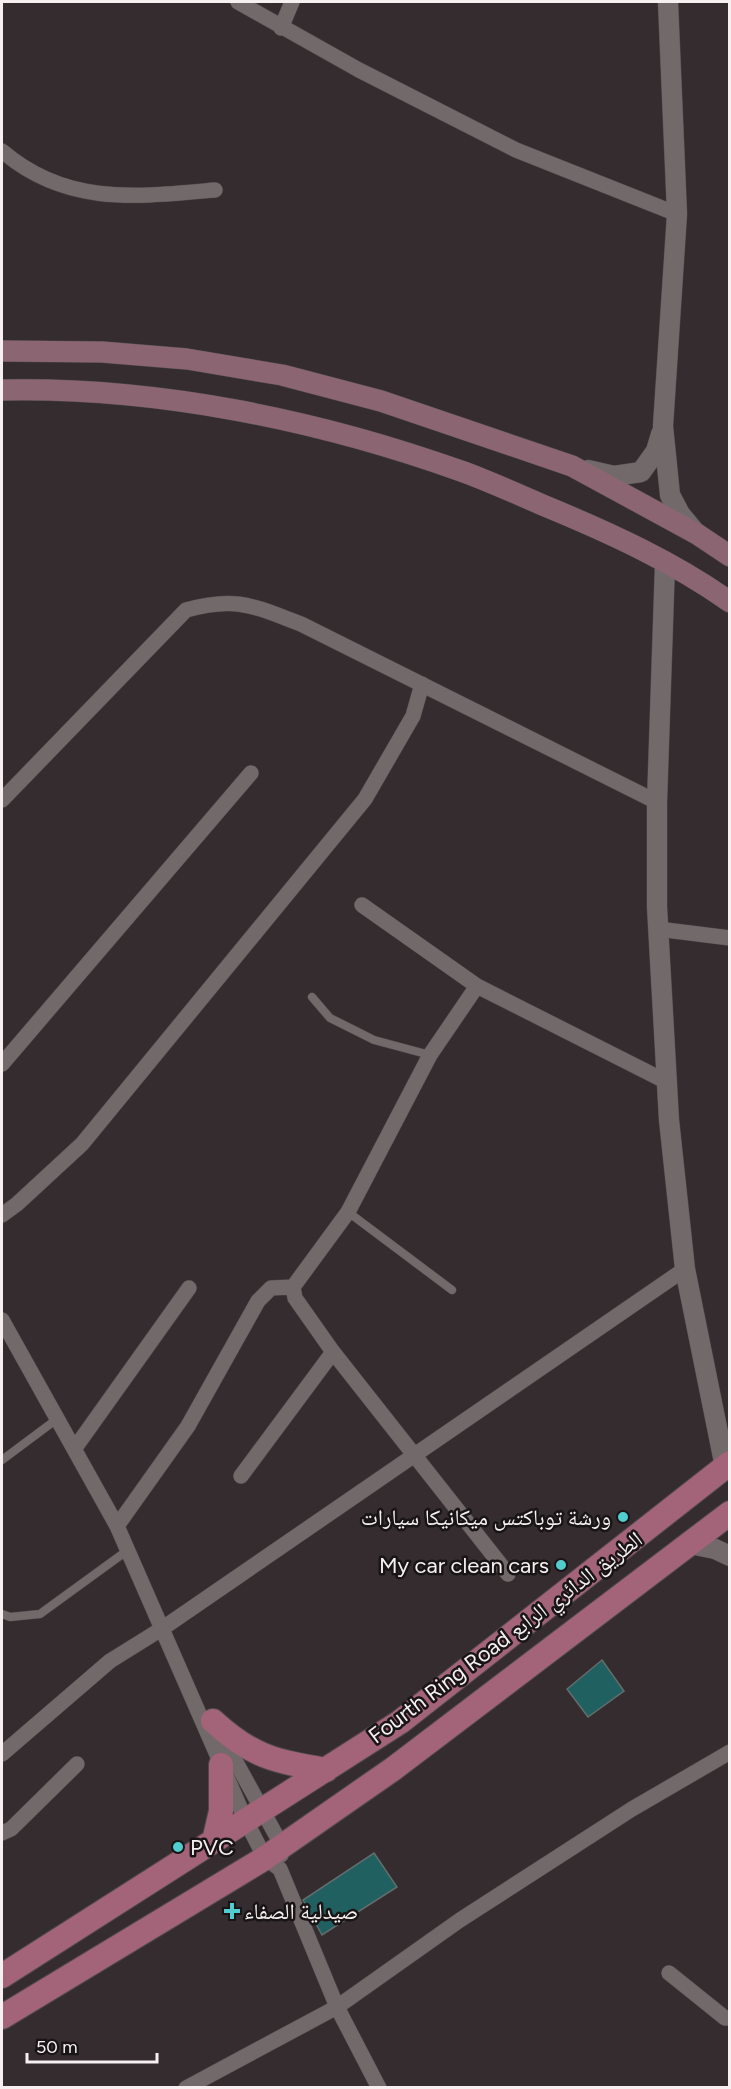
<svg xmlns="http://www.w3.org/2000/svg" width="731" height="2089" font-family="Figtree,'Noto Naskh Arabic',sans-serif">
<style>
.building{fill:#206061;stroke:#636d6d;stroke-width:1.5}
.lines{fill:none;stroke-linecap:round;stroke-linejoin:round}
.service-casing{stroke:#50494b;stroke-width:9}
.minor-casing{stroke:#50494b;stroke-width:16}
.tertiary-casing{stroke:#50494b;stroke-width:21}
.secondary-casing{stroke:#50494b;stroke-width:22}
.primary-casing{stroke:#50494b;stroke-width:26}
.service{stroke:#72696b;stroke-width:8}
.minor{stroke:#72696b;stroke-width:15}
.tertiary{stroke:#72696b;stroke-width:20}
.secondary{stroke:#8b6672;stroke-width:21}
.primary{stroke:#a36378;stroke-width:24}
.poi-dot{fill:#52cdcf;stroke:#191516;stroke-width:2}
.labels{text-anchor:middle;stroke-width:5;stroke-linejoin:round;paint-order:stroke}
.poi-label{font-size:22px;fill:#f6f0f1;stroke:#191516;text-anchor:end}
.street-label{font-size:22px;fill:#f6f0f1;stroke:#191516}
</style>
<rect width="100%" height="100%" fill="#342c2e"/>
<path class="building" d="M602,1660L624,1691L588,1717L567,1689Z
M374,1853L397,1887L322,1935L303,1900Z"/>
<g class="lines">
<defs>
<path id="service" d="M312,997L330,1018L374,1040L430,1055
M348,1212L452,1290
M2,1460L57,1419
M2,1614L10,1617L40,1614L128,1550"/>
<path id="minor" d="M238,2L359,70L516,150L677,214
M281,28L292,2
M2,151C66,206 136,197 215,190
M2,800L186,610C237,596 253,606 301,624L657,802
M362,905L477,986L667,1082
M658,929L730,938
M477,986L430,1055L348,1212L293,1287L295,1298L333,1352L508,1574
M2,1064L251,773
M2,1215L17,1204L82,1144L365,799L413,716L422,684
M2,1320L117,1526L246,1821L265,1858L280,1869L337,2007L379,2088
M75,1448L189,1288
M241,1476L333,1352
M117,1526L188,1426L258,1301L271,1288L293,1287
M220,1733L282,1846L281,1855
M2,1754L110,1661L163,1628L685,1269
M2,1833L11,1829L77,1764
M669,1973L725,2018H730
M186,2088L337,2007L460,1920L632,1809L730,1752"/>
<path id="tertiary" d="M668,2L677,214L663,426L670,495L680,514L695,532
M588,470L614,476L641,472L656,451L661,434
M665,564L657,802V907L669,1120L685,1269L725,1467
M690,1544L715,1549L730,1556"/>
<path id="secondary" d="M2,351L102,352L187,359L282,375L381,401L572,466L697,534L730,556
M2,390C156,387 315,419 461,471C489,481 517,494 545,506C608,532 674,562 730,602"/>
<path id="primary" d="M213,1721C252,1757 275,1761 326,1770
M214,1841L221,1811V1765
M2,1976L400,1722L730,1463
M2,2017L265,1858L393,1769L730,1513"/>
</defs>
<use href="#service" class="service-casing"/>
<use href="#minor" class="minor-casing"/>
<use href="#tertiary" class="tertiary-casing"/>
<use href="#secondary" class="secondary-casing"/>
<use href="#primary" class="primary-casing"/>
<use href="#service" class="service"/>
<use href="#minor" class="minor"/>
<use href="#tertiary" class="tertiary"/>
<use href="#secondary" class="secondary"/>
<use href="#primary" class="primary"/>
</g>
<g class="poi-dot">
<circle cx="623" cy="1517" r="6"/>
<circle cx="561" cy="1565" r="6"/>
<circle cx="178" cy="1847" r="6"/>
<path d="M229 1902h6v6h6v6h-6v6h-6v-6h-6v-6h6z"/>
</g>
<g class="labels">
<g class="poi-label">
<text x="611" y="1525">ورشة توباكتس ميكانيكا سيارات</text>
<text x="549" y="1573">My car clean cars</text>
<text x="190" y="1855" text-anchor="start">PVC</text>
<text x="244" y="1919" text-anchor="start">صيدلية الصفاء</text>
</g>
<g class="street-label">
<text transform="translate(505 1637) rotate(-37)" y="8">Fourth Ring Road الطريق الدائري الرابع</text>
</g>
</g>
<rect width="731" height="2089" fill="none" stroke="#f6f0f1" stroke-width="6"/>
<path d="M27 2053v9h130v-9" fill="none" stroke="#f6f0f1" stroke-width="3"/>
<text x="36" y="2053" font-size="18" fill="#f6f0f1" stroke="#191516" stroke-width="4.5" paint-order="stroke">50 m</text>
</svg>
